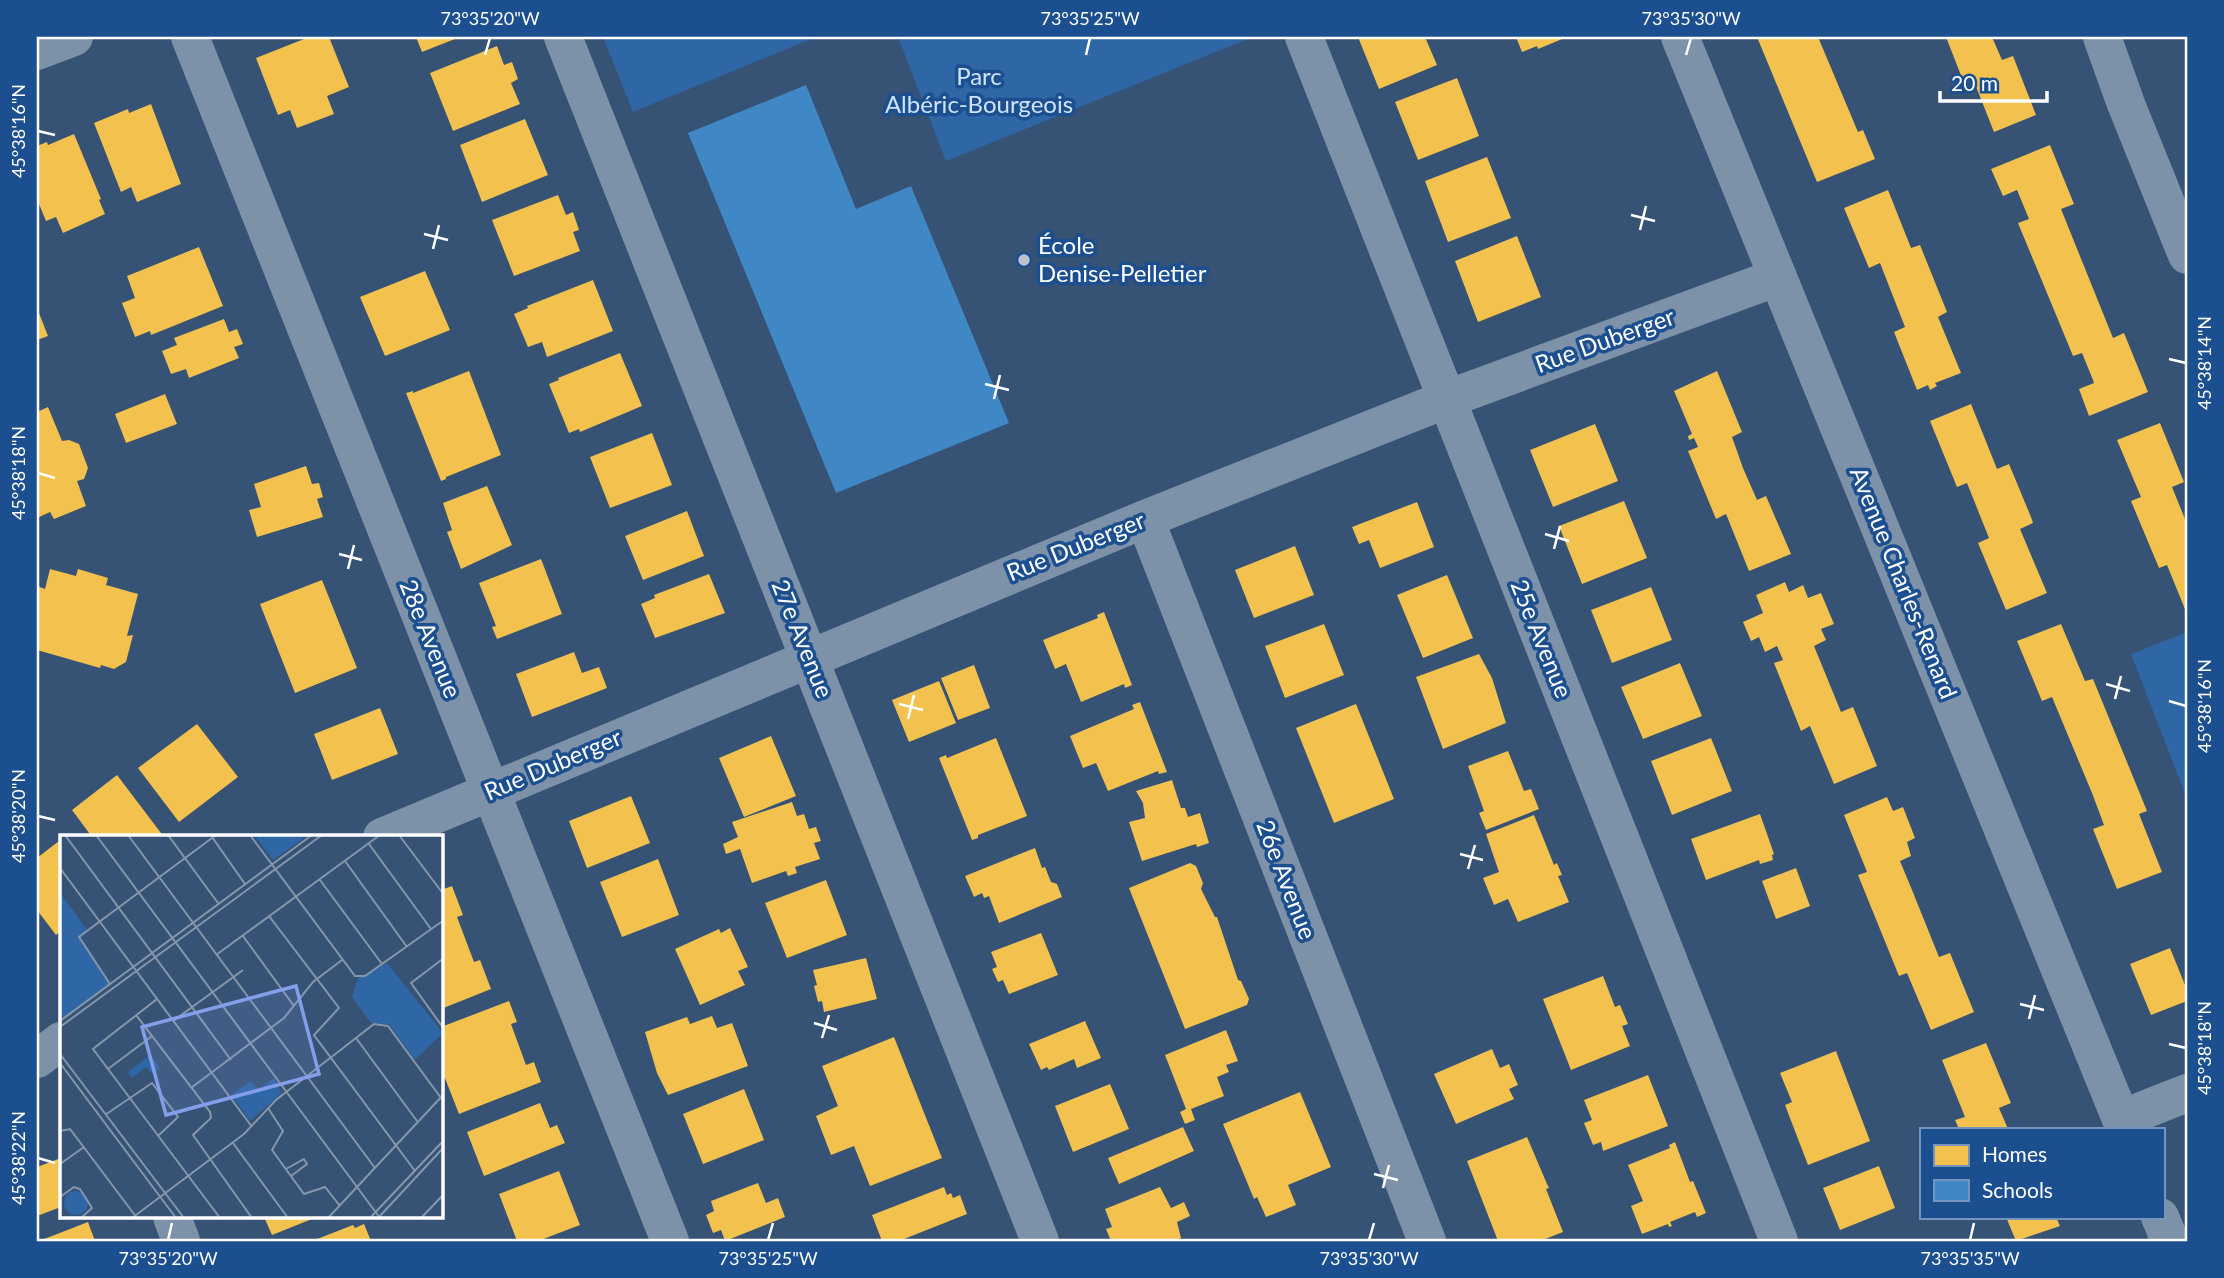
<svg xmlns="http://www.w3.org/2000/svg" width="2224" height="1278" font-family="Lato,sans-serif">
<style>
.green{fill:#2f66a5}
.homes{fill:#f2c14e}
.schools{fill:#3f88c5}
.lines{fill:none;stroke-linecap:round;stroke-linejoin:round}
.minor{stroke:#7d92a8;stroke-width:38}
.ticks{fill:none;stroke:#fff;stroke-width:2.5}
.poi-dot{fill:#b9c2ce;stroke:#1b4f8f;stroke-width:2.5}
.labels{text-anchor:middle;stroke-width:7;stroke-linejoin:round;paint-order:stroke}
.park-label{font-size:24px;fill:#cfe3fa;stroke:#1b4f8f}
.poi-label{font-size:24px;fill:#fff;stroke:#1b4f8f;text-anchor:start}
.street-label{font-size:24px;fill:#fff;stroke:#1b4f8f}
.inset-road{fill:none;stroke:#8697ac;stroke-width:2}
.view{fill:#839eea;fill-opacity:0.15;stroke:#839eea;stroke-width:3.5}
.inset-edge{fill:none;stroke:#fff;stroke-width:3.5}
.neatline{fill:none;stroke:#fff;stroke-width:2.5}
.ticks-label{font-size:18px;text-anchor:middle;fill:#fff}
</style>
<rect width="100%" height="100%" fill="#365274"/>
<path class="green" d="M603,37H816L633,112Z
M898,37H1253L946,161Z
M2187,632V799L2131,654Z"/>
<path class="homes" d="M309,37H329L349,87L327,96L334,114L297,128L290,110L278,115L256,58Z
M416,37H460L422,52Z
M1358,37H1425L1437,65L1379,89Z
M1516,37H1567L1538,49L1537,46L1522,52Z
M1757,37H1818L1858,132L1863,130L1875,159L1817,182Z
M1946,37H1992L2002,60L2013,56L2036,115L1994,132L1971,74L1962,78Z
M497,46L504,65L512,62L518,79L511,83L520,104L453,131L430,73Z
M1457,78L1479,136L1418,160L1395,102Z
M151,104L181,184L137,202L131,187L121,192L94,123L128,109L129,113Z
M525,119L548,175L482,202L460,145Z
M74,134L101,199L99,200L105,214L63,233L56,217L46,221L37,199V146L47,142L48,145Z
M2050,145L2074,204L2061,209L2113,338L2124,333L2148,392L2089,416L2079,389L2094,383L2093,380L2082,353L2073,356L2018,223L2029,219L2017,190L2003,196L1991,169Z
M1487,157L1511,218L1448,242L1425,181Z
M1888,190L1911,248L1920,245L1947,312L1938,317L1961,373L1935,383L1937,386L1930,390L1928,385L1917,390L1894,332L1905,327L1880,263L1869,268L1844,208Z
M558,195L566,215L573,212L579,230L573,232L580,251L514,276L492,220Z
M1517,236L1541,297L1478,322L1455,261Z
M199,247L223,306L151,335L150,331L135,337L122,303L135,298L127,276Z
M425,271L450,330L385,356L360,297Z
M593,280L613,331L547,357L542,342L528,347L514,314L528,308L527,306Z
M37,308L48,336L37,340Z
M224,319L229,332L237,329L243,344L234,347L239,358L189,378L186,369L171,374L162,351L177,345L174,338Z
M620,353L642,406L580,432L579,429L569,433L549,384L559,380L558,378Z
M469,371L501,455L446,477V479L441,481L406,393L413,391V393Z
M1717,371L1742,432L1732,437L1743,468L1757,500L1766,496L1791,554L1749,571L1726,514L1716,519L1688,451L1698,447L1694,438L1689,440L1688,436L1692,434L1674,391Z
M165,394L177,424L126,443L115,414Z
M1971,404L1997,469L2009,464L2031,517L2033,523L2020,529L2047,593L2006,610L1978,543L1989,538L1967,483L1957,487L1930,421Z
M48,407L62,441L69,440L79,444L88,468L84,479L77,481L86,506L54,519L50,512L37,518V412Z
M2160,423L2184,482L2172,487L2187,524V614L2167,565L2159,568L2131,501L2141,497L2117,440Z
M1595,424L1618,481L1553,507L1530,450Z
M652,433L672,485L610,508L590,457Z
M306,466L312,484L319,483L323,497L317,499L323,517L257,537L249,510L261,507L254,484Z
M487,486L512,545L461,569L447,532L452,530L443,503Z
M1624,501L1647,558L1582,584L1559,526Z
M1417,502L1434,547L1380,568L1369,540L1359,544L1352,527Z
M687,511L704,556L643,580L625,536Z
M1295,546L1314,595L1254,618L1235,570Z
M541,559L562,614L497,639L492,627L496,626L479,583Z
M50,569L76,576L78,569L108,578L106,585L138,594L127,636L133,635L126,662L114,669L101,665L100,668L37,650V586L45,589Z
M709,574L725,613L655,638L641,604L655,598L654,595Z
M1447,575L1473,638L1423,658L1397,595Z
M322,580L357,668L295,693L260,604Z
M1785,582L1789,592L1803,585L1808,598L1821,593L1834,624L1821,629L1826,640L1814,646L1841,712L1853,707L1877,766L1834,784L1810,726L1801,731L1774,663L1783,660L1777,646L1765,652L1759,637L1751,641L1743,622L1763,613L1756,595Z
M1651,587L1672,640L1612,663L1591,610Z
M1104,612L1132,685L1125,688L1124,684L1081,702L1066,664L1055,669L1043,640L1098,618L1097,615Z
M1324,624L1344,675L1285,698L1265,646Z
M2061,624L2085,681L2093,679L2147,811L2139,814L2162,872L2117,889L2093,829L2104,825L2092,793L2052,697L2042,701L2017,641Z
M574,652L582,673L599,667L607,688L532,717L516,674Z
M1479,654L1492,678L1506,723L1443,749L1416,677Z
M1680,663L1702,716L1643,739L1621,687Z
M974,665L990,708L958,720L941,678Z
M939,681L956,723L909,742L892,700Z
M1140,702L1167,772L1159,774L1158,771L1108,791L1096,763L1083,768L1070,736L1134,709L1132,705Z
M1356,704L1394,799L1334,823L1296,728Z
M380,708L398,754L332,780L314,734Z
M197,724L238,777L179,822L138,768Z
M771,736L796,796L744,817L719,758Z
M996,738L1027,816L978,835V838L972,840L939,758L946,755L947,758Z
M1711,738L1732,791L1672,815L1651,761Z
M1508,751L1524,791L1531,789L1539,809L1486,830L1479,813L1484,811L1468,766Z
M117,775L164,837H92L72,810Z
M1172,780L1181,808H1185L1188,817L1200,813L1209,843L1197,847L1196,844L1142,861L1129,822L1145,818L1143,803L1136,791Z
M631,796L650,843L587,868L569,821Z
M1887,797L1893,811L1903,807L1915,838L1907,842L1911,856L1900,861L1912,890L1939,957L1950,953L1974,1012L1931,1030L1907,973L1899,976L1858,875L1867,872L1844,815Z
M792,802L797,816L804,814L809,829L816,827L821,841L814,843L820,859L795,867L797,873L788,876L786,871L752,883L740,849L726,854L723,844L738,837L732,822Z
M1760,814L1774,854L1772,855L1773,860L1760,864L1759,860L1706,880L1691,839Z
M1534,815L1554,865L1557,863L1562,875L1558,876L1569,902L1518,922L1508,899L1494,905L1483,878L1499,872L1486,834Z
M59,841L61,845V931L56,935L37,910V858Z
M1035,848L1042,868L1045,867L1051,882L1057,884L1062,897L999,923L989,896L984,898L982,893L974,897L965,876Z
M658,859L679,915L622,937L600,882Z
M1190,863L1196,866L1203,883L1201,889L1215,917H1217L1238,980L1241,981L1249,999L1247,1005L1185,1029L1129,888Z
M1796,868L1810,906L1776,919L1762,881Z
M826,880L847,935L787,958L765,903Z
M452,886L463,915L457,917L474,962L480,960L491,989L441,1009V890Z
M730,928L748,967L738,971L745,985L700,1005L675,949L719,929L721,933Z
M1041,933L1058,975L1009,994L1003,980L998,982L992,969L997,967L991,952Z
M2170,948L2187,990V1001L2151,1015L2130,964Z
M866,958L877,999L824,1012L822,1001L818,1002L814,986L817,985L813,970Z
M1603,976L1615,1007L1620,1005L1628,1024L1622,1026L1630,1046L1571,1070L1543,999Z
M509,1001L517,1022L511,1024L526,1065L534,1062L541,1082L459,1114L441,1068V1027Z
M712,1016L717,1028L732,1023L748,1066L668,1095L657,1073L645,1032L687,1017L690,1024Z
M1085,1021L1101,1058L1077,1068L1074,1059L1049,1070L1047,1067L1041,1070L1029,1044Z
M1226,1030L1238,1061L1226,1065L1229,1072L1217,1077L1224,1096L1191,1109L1195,1120L1185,1124L1180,1112L1186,1109L1165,1055Z
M894,1037L942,1158L870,1186L854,1146L831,1155L816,1116L838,1106L822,1066Z
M1986,1043L2011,1103L1999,1108L2008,1129H1959L1955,1120L1965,1117L1942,1060Z
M1492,1049L1500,1068L1509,1064L1518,1085L1509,1089L1514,1099L1456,1124L1434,1074Z
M1836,1051L1870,1141L1808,1165L1785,1105L1792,1102L1780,1073Z
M1648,1075L1668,1126L1603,1151L1601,1142L1593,1145L1584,1123L1592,1120L1584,1100Z
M1110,1084L1129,1129L1073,1152L1055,1106Z
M744,1089L764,1140L703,1164L683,1114Z
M1300,1092L1331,1167L1288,1185L1296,1205L1266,1217L1257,1197L1254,1199L1223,1124Z
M540,1103L550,1128L557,1125L565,1143L484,1176L467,1132Z
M1183,1127L1194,1151L1119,1184L1108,1158Z
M1527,1137L1547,1184L1549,1188L1546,1189L1563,1232L1540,1241H1498L1467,1161Z
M1675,1142L1690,1182L1693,1181L1706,1213L1697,1217L1695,1212L1670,1222L1672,1226L1669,1227L1668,1224L1642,1234L1631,1206L1643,1201L1628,1165L1670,1148L1669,1145Z
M61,1158V1207L37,1216V1167Z
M1879,1166L1895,1208L1840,1230L1823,1188Z
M559,1171L580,1225L538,1241H517L499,1194Z
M758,1183L766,1203L778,1198L785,1217L725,1241L721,1230L713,1233L706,1215L714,1211L711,1201Z
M944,1187L947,1195L951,1193L953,1198L960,1195L967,1214L899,1241H882L872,1215Z
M1160,1187L1171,1208L1184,1202L1190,1216L1177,1222L1181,1238L1175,1241H1111L1106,1229L1112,1227L1105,1209Z
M264,1217H317L272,1235Z
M2006,1217H2056L2060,1226L2016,1241Z
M88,1222L95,1241H39Z
M364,1224L371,1241H312L353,1225L355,1228Z"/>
<path class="schools" d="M806,85L856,209L911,186L1009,423L836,493L688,133Z"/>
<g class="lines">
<path class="minor" d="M190,37L670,1241
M563,37L1040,1241
M1304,37L1779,1241
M1680,37L2125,1129
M2102,37L2126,104L2187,255
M37,51L74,37
M1145,519L1427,1241
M382,837L1145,519L1447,399L1778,277
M37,1059L61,1041
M2121,1119L2187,1093
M172,1217L181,1241
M2160,1217L2170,1241"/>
</g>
<path class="ticks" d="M485,55L490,38M1086,55L1090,38M1686,55L1691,38M38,131L55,135M1631,215L1655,221M1640,230L1646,206M424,234L448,240M433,249L439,225M2169,359L2186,363M985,384L1009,390M994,399L1000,375M38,473L55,478M1545,534L1569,541M1554,549L1560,526M339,554L362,560M348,569L354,545M2106,684L2130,691M2115,699L2121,676M2169,701L2186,706M899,704L923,710M908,719L914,695M38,816L55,820M1460,854L1483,860M1468,869L1475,845M2020,1004L2044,1010M2029,1019L2035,995M814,1023L837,1030M822,1038L829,1015M2169,1044L2186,1048M38,1158L55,1163M1374,1174L1398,1180M1383,1188L1389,1165M168,1240L172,1223M768,1240L773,1223M1369,1240L1374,1223M1970,1240L1974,1223"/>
<circle class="poi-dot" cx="1024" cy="260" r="7"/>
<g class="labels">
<g class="park-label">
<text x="979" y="85">Parc<tspan x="979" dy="28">Albéric-Bourgeois</tspan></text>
</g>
<g class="poi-label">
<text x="1038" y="254">École<tspan x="1038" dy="28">Denise-Pelletier</tspan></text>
</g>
<g class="street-label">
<text transform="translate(1605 341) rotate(-20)" y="8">Rue Duberger</text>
<text transform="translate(1076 547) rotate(-22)" y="8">Rue Duberger</text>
<text transform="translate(1903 583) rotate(68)" y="8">Avenue Charles-Renard</text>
<text transform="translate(430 639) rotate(68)" y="8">28e Avenue</text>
<text transform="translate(802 639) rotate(68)" y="8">27e Avenue</text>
<text transform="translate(1541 639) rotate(68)" y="8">25e Avenue</text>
<text transform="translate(553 765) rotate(-23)" y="8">Rue Duberger</text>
<text transform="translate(1286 880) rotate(69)" y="8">26e Avenue</text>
</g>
</g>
<g transform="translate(60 835)">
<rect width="383" height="383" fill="#365274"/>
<path d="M194,0H248L213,25ZM0,58L28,96L20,100L50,149L0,186ZM327,128L383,198L355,225L329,189L311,188L292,162L298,143ZM90,220L100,233L92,239L86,232L72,243L68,237ZM214,243L222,258L190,286L171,260L191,246L198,255ZM4 368a12 12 0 1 1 24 0a12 12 0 1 1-24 0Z" fill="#2f66a5"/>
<path class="inset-road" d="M5,0L171,225M36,0L320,383M68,0L315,333M108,0L158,68M190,0L295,141H305L384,85M339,0L384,60M152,2L185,49M309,9L371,94M285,26L347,112M0,33L192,292M260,45L322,129M209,81L279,173L254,200L355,336M183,101L234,171M156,120L320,0M384,123L351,148L384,194M50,149L19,102L156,0M97,164L33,214L160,383M76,180L150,277L151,283L133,300L192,383M0,186L252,0M113,186L183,135M0,192L262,0M296,203L357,286M0,219L124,383M0,228L116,383M48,234L92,201M131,253L224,183L253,147L282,125M208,273L223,296L212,315L244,359L265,352L280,371M45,280L92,248L118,282L98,301M0,296L10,294L77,383M173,308L228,383M0,329L24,312M226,334L244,324L247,329L231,341M0,362L14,352L20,354L32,373L21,383M319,382L384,312M72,383L184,299L216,265L314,189L328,191L384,267M268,383L384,259M310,383L384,305M361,383L384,359"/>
<path class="view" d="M236,151L259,239L106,280L82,192Z"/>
<rect width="383" height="383" class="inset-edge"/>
</g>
<rect width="2224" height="1278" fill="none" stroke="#1b4f8f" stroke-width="77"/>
<rect x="1920" y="1128" width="245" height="91" fill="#1b4f8f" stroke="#7695bc" stroke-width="2"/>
<rect x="1934" y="1145" width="35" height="21" fill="#f2c14e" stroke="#7695bc" stroke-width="2"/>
<text x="1982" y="1162" font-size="21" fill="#ffffff">Homes</text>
<rect x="1934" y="1180" width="35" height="21" fill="#3f88c5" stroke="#7695bc" stroke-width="2"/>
<text x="1982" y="1198" font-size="21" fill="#ffffff">Schools</text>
<path d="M1940 91v10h107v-10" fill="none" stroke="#ffffff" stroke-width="3.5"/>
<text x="1951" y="91" font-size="21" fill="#ffffff" stroke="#1b4f8f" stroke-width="5" paint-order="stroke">20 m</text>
<rect x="38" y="38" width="2148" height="1202" class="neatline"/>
<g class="ticks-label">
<text x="490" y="25">73°35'20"W</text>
<text x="1090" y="25">73°35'25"W</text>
<text x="1691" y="25">73°35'30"W</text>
<text transform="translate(19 131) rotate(-90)" y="6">45°38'16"N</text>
<text transform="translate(2205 363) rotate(-90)" y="6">45°38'14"N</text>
<text transform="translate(19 473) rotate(-90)" y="6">45°38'18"N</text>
<text transform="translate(2205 706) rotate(-90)" y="6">45°38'16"N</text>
<text transform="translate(19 816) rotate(-90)" y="6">45°38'20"N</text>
<text transform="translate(2205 1048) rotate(-90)" y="6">45°38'18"N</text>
<text transform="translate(19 1158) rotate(-90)" y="6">45°38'22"N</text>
<text x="168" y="1265">73°35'20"W</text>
<text x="768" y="1265">73°35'25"W</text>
<text x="1369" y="1265">73°35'30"W</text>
<text x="1970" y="1265">73°35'35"W</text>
</g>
</svg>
